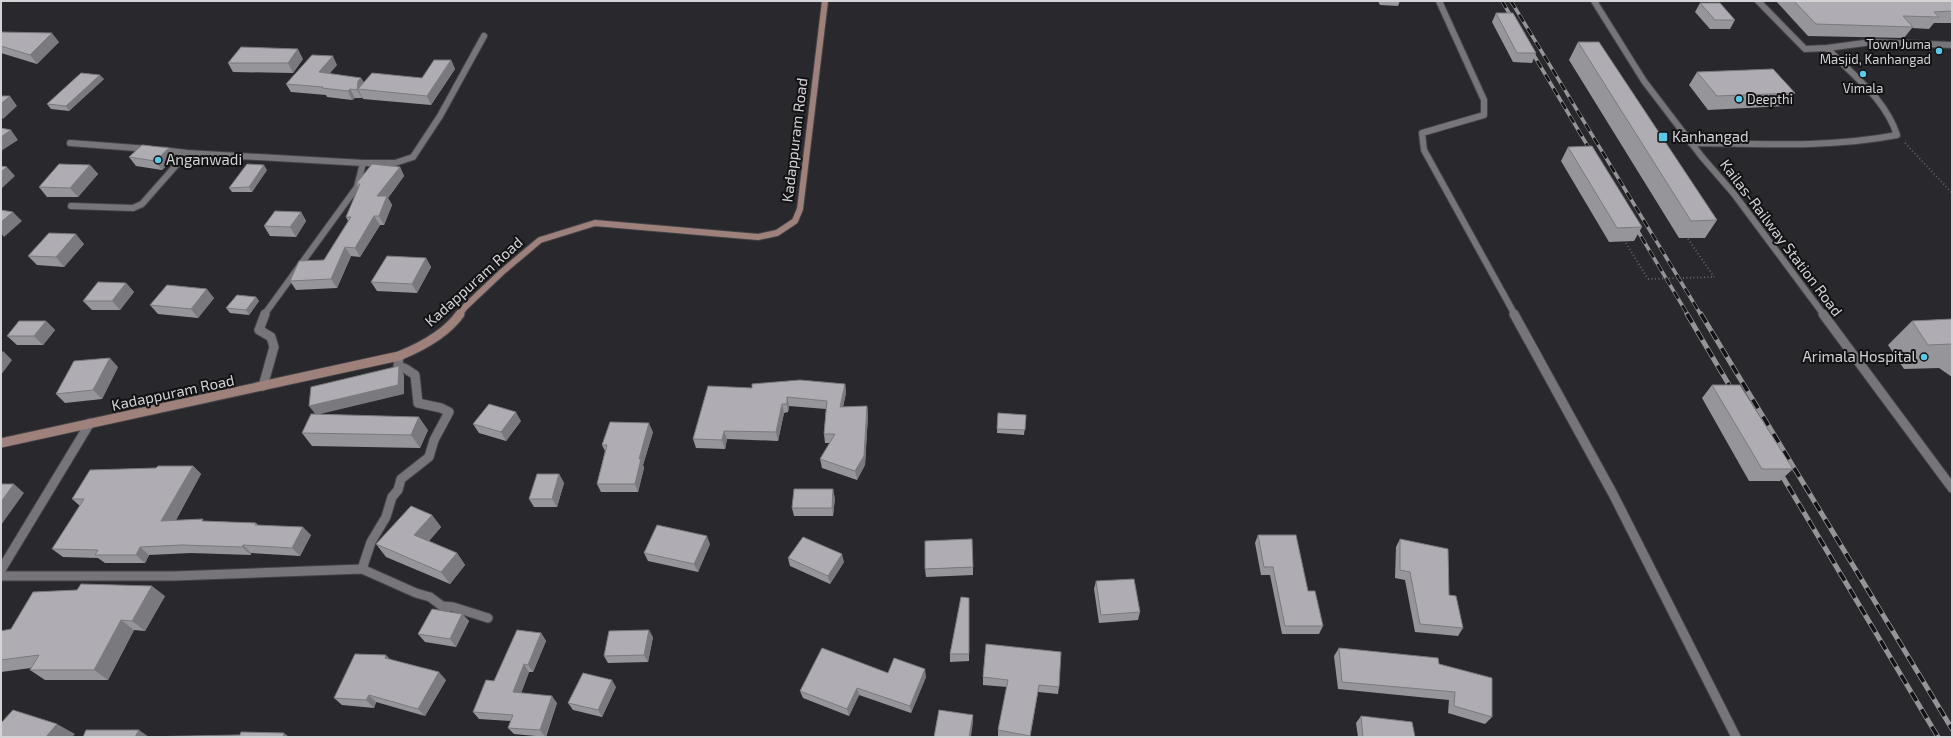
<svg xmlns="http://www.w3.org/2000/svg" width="1953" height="738" font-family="'Exo 2',sans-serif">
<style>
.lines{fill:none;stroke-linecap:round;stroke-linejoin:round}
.minor-far1-casing{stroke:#444347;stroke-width:8}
.minor-casing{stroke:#444347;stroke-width:11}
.tertiary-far1-casing{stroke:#444347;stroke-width:8}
.tertiary-casing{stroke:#444347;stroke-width:11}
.secondary-far1-casing{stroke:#444347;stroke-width:8}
.secondary-casing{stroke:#444347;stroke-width:11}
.path{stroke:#636266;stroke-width:2;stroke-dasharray:1 2.5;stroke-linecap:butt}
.minor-far1{stroke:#77757a;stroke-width:6}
.minor{stroke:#77757a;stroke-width:9}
.tertiary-far1{stroke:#77757a;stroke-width:6}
.tertiary{stroke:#77757a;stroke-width:9}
.secondary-far1{stroke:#9e817b;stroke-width:6}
.secondary{stroke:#9e817b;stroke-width:9}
.rail-far1-casing{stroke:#959497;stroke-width:3.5}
.rail-casing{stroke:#959497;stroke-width:5}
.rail-far1{stroke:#121113;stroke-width:2.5;stroke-dasharray:8;stroke-linecap:butt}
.rail{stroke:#121113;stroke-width:3.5;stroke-dasharray:10;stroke-linecap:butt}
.path-bridge{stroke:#636266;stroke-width:2;stroke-dasharray:1 2.5;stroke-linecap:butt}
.wall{fill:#96959a}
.shaded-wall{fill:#7a797d}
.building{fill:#afadb3;stroke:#7a797d}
.poi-dot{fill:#5bc8e7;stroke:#121113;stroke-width:1.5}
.labels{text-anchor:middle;stroke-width:4;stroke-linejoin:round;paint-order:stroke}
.far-poi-label{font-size:13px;fill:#d4d3d6;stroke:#121113;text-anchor:end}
.poi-label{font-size:15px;fill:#d4d3d6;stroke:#121113;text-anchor:start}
.street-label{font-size:15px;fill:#d4d3d6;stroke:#121113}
</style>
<rect width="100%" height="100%" fill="#29282c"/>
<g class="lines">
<defs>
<path id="minor-far1" d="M1439,1L1484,100V115L1422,133L1424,150L1515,315
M1758,1L1805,49L1827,48
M70,143L149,149
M1691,143C1758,144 1831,148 1897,135C1885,98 1853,76 1827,48L1872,42L1952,45
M162,150L187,153
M363,163H395L413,157L440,116L484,36
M71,206L133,208L142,204L187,153L363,163L357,187L264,315"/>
<path id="minor" d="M1514,314L1613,494L1736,737
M399,356L398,366L406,369L415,375L418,403L441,408L449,412L434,440L429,457L401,479L398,490L392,497L386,517L371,542L362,569L416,593L430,597L442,606L453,607L488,618
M263,386L274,347L271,337L259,330L265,314
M1,570L90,423
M1,576H174L362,569"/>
<path id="tertiary-far1" d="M1594,1L1644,81L1702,157L1734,194L1824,315"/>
<path id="tertiary" d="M1823,314L1952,488"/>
<path id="secondary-far1" d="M459,315L465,307L502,272L540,240L595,223L758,237L777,233L795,221L800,209L825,1"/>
<path id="secondary" d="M1,443L399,356C421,347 446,334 460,314"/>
</defs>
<use href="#minor-far1" class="minor-far1-casing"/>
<use href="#minor" class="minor-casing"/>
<use href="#tertiary-far1" class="tertiary-far1-casing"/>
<use href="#tertiary" class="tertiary-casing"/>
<use href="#secondary-far1" class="secondary-far1-casing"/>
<use href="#secondary" class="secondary-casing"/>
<path class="path" d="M1905,143L1952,193
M1686,236L1714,277
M1624,240L1648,279"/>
<use href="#minor-far1" class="minor-far1"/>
<use href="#minor" class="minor"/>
<use href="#tertiary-far1" class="tertiary-far1"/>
<use href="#tertiary" class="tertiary"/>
<use href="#secondary-far1" class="secondary-far1"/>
<use href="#secondary" class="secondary"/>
<defs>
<path id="rail-far1" d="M1502,1L1515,23
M1511,1L1701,315
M1529,47L1593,155
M1633,223L1688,315"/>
<path id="rail" d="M1687,314L1735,395
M1701,314L1952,729
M1778,469L1938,737"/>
</defs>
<use href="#rail-far1" class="rail-far1-casing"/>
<use href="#rail" class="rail-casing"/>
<use href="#rail-far1" class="rail-far1"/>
<use href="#rail" class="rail"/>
<path class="path-bridge" d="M1648,279L1714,277"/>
</g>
<path class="wall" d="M1378,1H1400L1398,6L1380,5Z
M1776,1H1952V23H1934L1929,29L1912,28L1904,38L1808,36Z
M1700,3L1735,20L1730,29H1710L1695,12Z
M1496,13L1536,53L1532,63L1513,62L1492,22Z
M1,32L59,42L37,64L1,53Z
M1578,42L1717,220L1705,238H1679L1569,60Z
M303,59L293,73L233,72L228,63Z
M451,60L455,69L431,105L363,99L362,97V98H355L352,100L327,97L326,95L291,92L286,84L337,65L329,74L361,78L364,83L422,78Z
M1697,72L1795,93L1785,106L1708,110L1689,85Z
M104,79L69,111L51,109L47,104Z
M1568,147L1642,227L1634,241L1609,242L1561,161Z
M169,148L176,157L162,170L136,166L129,157Z
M90,165L98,174L78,197H47L39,187Z
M400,167L404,176L388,198L392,205L384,225H380L360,257L351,256L337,288L296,290L290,281L324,260L348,221L346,217L359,188L356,184Z
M267,170L252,192H232L229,188Z
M301,212L306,221L296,237L270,236L264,226Z
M84,244L64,267L37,265L28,256Z
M426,258L431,267L417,293L377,291L371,282Z
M126,283L134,292L120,310H92L83,301Z
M256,297L259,301L249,315L230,313L226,308Z
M214,298L198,318L158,314L150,305Z
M1952,319V377L1939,368L1904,369L1888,345L1912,321Z
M46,321L55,330L43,345H17L7,336Z
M118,367L102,399L65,403L56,394Z
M845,384L846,393L843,407L867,406L868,415L865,465L857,480L822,468L820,459L830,443H825L824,434L826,409L789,406L788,412L784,413L778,441L727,439L725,449L696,448L693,439L752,388Z
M1712,385L1793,469L1780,481H1749L1702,398Z
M998,413L1026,415L1024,435L997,433Z
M521,421L506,441L479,433L473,424Z
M428,430L420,448L312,446L302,433Z
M653,432L643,465L644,468L638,492H601L597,484L605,451L602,445Z
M193,466L201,474L176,520L256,523L258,525L311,535L300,556L251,553V555L191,553L149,555L145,563H105L98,558L63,557L52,549L80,506L72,499L156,468Z
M559,474L564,483L557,507H534L529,499Z
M835,498L833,516H794L792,508Z
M432,515L441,527L429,541L457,553L465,565L450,584L386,557L376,544Z
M1258,535L1308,591L1323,626L1319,634H1282L1270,575H1261L1255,543Z
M1400,539L1449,595L1463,628L1458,636L1415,632L1405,580L1395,578L1396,547Z
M710,544L698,572L648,561L644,553Z
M788,558L844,562L830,584L790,566Z
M973,567V575L926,577L925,569Z
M1096,581L1140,612L1138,620L1099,623L1094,589Z
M165,596L145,631L134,630L108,680H45L30,670L31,668L1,672V631L11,629Z
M969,598V661L950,662V654Z
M462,614L469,621L456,647L425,642L418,634Z
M541,633L546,641L533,672H529L521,693L557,703L546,737L514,734L508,728L511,721L479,719L473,712L494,681Z
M653,637L648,662L608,663L604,656Z
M986,644L1059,687L1058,694L1038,692L1030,737H998V730L1007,687L983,685V677Z
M1339,648L1439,664L1492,717L1485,724L1448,713L1449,700L1338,689L1334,656Z
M888,673L926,677L911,713L859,695L849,716L803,698L800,691Z
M446,680L425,716L376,702L374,708L342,705L334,698Z
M616,687L602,717L573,710L568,703Z
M1361,716L1415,737H1358L1356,723Z"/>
<path class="shaded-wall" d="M52,33L59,42L37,64L30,55Z
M298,49L303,59L293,73L288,63Z
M333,56L337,65L323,81L319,72Z
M451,60L455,69L431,105L427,96Z
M100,75L104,79L69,111L66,106Z
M361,78L366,86L358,89L362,97V98L357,90L358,81Z
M350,89L355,98L352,100L348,91Z
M10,96L17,106L3,119L1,117V104Z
M11,130L18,140L1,151V137Z
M169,148L176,157L162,170L155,161Z
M90,165L98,174L78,197L70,188Z
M264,165L267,170L252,192L249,187Z
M7,167L15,176L1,189V172Z
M400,167L404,176L388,198L392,205L384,225L379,216L377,196Z
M13,212L22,221L4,237L1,233V222Z
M301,212L306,221L296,237L290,227Z
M374,216L380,225L360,257L355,248Z
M76,234L84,244L64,267L56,257Z
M345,247L351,256L337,288L331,279Z
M426,258L431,267L417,293L412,284Z
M126,283L134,292L120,310L112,301Z
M207,289L214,298L198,318L191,309Z
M256,297L259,301L249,315L246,310Z
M46,321L55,330L43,345L34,336Z
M3,351L12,360L1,375V353Z
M110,358L118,367L102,399L93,390Z
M399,366L404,375V394L316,415L309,406Z
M845,384L846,393L841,415L840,407Z
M787,397L789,406L788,412L787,404Z
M782,404L784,413L778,441L776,432Z
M867,406L868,415L865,465L857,480L855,471Z
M516,412L521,421L506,441L501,432Z
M419,417L428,430L420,448L411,435Z
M649,423L653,432L643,465L644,468L638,492L635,484L639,459Z
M724,431L727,439L725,449L722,440Z
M193,466L201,474L171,529L161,521Z
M559,474L564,483L557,507L552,499Z
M14,484L24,493L1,525V502Z
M833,489L835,498L833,516L832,508Z
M432,515L441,527L424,547L414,535Z
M303,527L311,535L300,556L292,548Z
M707,536L710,544L698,572L694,564Z
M243,545L251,553V555L242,547Z
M140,547L149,555L145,563L136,555Z
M457,553L465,565L450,584L441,572Z
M842,554L844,562L830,584L828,576Z
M152,586L165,596L145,631L132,621Z
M462,614L469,621L456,647L450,639Z
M121,620L134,630L108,680L94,670Z
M649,630L653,637L648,662L644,655Z
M541,633L546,641L533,672L528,665Z
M386,655L394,663L385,658Z
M524,664L529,672L519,699L513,692Z
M925,669L926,677L911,713L910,706Z
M439,672L446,680L425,716L418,709Z
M612,680L616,687L602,717L598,710Z
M1039,685L1038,692L1030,737V736Z
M857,688L859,695L849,716L847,709Z
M369,695L376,702L374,708L366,700Z
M552,696L557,703L545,737L540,730Z
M973,715V722L971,737H969Z
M57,724L75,734L72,737H46Z
M139,730L149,737H135Z
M284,733L289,737H283Z"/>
<path class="building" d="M1794,1H1952V11L1934,12L1939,17L1903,16L1913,27L1816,24Z
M1700,3H1720L1735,20H1715Z
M1496,13H1513L1536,53H1517Z
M1,32L52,33L30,55L1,46Z
M1578,42H1599L1717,220L1691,221Z
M241,47L298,49L288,63H228Z
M312,55L333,56L319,72L361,78L358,81L357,90L350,89L348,91L322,88L323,87L286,84Z
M434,60H451L427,96L358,89L372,73L422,78Z
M1773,69L1795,93L1717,96L1697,72Z
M81,73L100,75L66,106L47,104Z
M1,96H10L1,104Z
M1,128L11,130L1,137Z
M142,145L169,148L155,161L129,157Z
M1592,146L1642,227L1617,228L1568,147Z
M59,164L90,165L70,188L39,187Z
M247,164L264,165L249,187L229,188Z
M372,164L400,167L377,196H387L379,216H374L355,248L345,247L331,279L290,281L299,261L324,260L351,217H346L360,184H356Z
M1,166L7,167L1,172Z
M1,210L13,212L1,222Z
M275,211L301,212L290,227L264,226Z
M49,233L76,234L56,257L28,256Z
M387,256L426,258L412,284L371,282Z
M98,282L126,283L112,301H83Z
M167,285L207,289L191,309L150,305Z
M237,295L256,297L246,310L226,308Z
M1952,319V344L1928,345L1912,321Z
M19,321H46L34,336H7Z
M110,358L93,390L56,394L74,361Z
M399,366L398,385L309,406L311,387Z
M800,380L845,384L840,407L867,406L864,456L855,471L820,459L835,434H824L827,401L787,397V404H782L776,432L724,431L722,440L693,439L708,386L752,388V384Z
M1712,385H1740L1793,469H1762Z
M489,404L516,412L501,432L473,424Z
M998,413L1026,415L1025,430L997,429Z
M311,414L419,417L411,435L302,433Z
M610,422L649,423L639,459H641L635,484H597L607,445H602Z
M158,466H193L161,521L203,519L202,521L256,523L255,525L303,527L292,548L243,545L242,547L182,545L140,547L136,555H95L98,550L52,549L84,499H72L90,470L156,468Z
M537,474H559L552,499H529Z
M1,484H14L1,502Z
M794,489H833L832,508H792Z
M411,506L432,515L414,535L457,553L441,572L376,544Z
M657,525L707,536L694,564L644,553Z
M1258,535H1296L1308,591H1315L1323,626H1285L1273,567H1264Z
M803,537L842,554L828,576L788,558Z
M972,539L973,567L925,569V541Z
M1400,539L1448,549L1449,595L1456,596L1463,628L1420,624L1410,572L1400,570Z
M1134,579L1140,612L1101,615L1096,581Z
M81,584L152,586L132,621L121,620L94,670H30L39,655L1,660V631L11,629L33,592L77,590Z
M961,597L969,598V654H950Z
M432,609L462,614L450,639L418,634Z
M517,630L541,633L528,665L524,664L513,692L552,696L540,730L508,728L513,715L473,712L486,680L494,681Z
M649,630L644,655L604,656L609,631Z
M986,644L1061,652L1059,687L1039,685L1030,736L998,730L1008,680L983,677Z
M822,648L888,673L894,658L925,669L910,706L857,688L847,709L800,691Z
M1339,648L1438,658L1439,664L1492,678V717L1454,706L1455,692L1342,682Z
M355,654L386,655L385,658L439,672L418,709L369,695L366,700L334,698Z
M583,673L612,680L598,710L568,703Z
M13,710L57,724L46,737H1V723Z
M939,710L973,715L969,737H934Z
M1361,716L1412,722L1415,737H1363Z
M86,730H139L135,737H83Z
M241,732L284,733L283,737H138L240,735Z"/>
<g class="poi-dot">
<circle cx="1939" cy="51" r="4"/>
<circle cx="1863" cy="74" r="4"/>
<circle cx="1739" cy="99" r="4"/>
<rect x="1658" y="132" width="10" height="10" rx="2"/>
<circle cx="158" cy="160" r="4"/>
<circle cx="1924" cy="357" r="4"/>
</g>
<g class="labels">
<g class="far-poi-label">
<text x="1931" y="49">Town Juma<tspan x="1931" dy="15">Masjid, Kanhangad</tspan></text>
<text x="1863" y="93" text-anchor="middle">Vimala</text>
<text x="1747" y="104" text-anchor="start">Deepthi</text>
</g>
<g class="poi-label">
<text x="1672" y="142">Kanhangad</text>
<text x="166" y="165">Anganwadi</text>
<text x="1916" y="362" text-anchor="end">Arimala Hospital</text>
</g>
<g class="street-label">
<text transform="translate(795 140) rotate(-83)" y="5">Kadappuram Road</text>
<text transform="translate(1781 238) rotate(53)" y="5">Kailas-Railway Station Road</text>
<text transform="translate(474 282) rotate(-42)" y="5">Kadappuram Road</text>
<text transform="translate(173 393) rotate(-12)" y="5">Kadappuram Road</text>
</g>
</g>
<rect width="1953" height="738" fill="none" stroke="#d4d3d6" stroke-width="4"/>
</svg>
